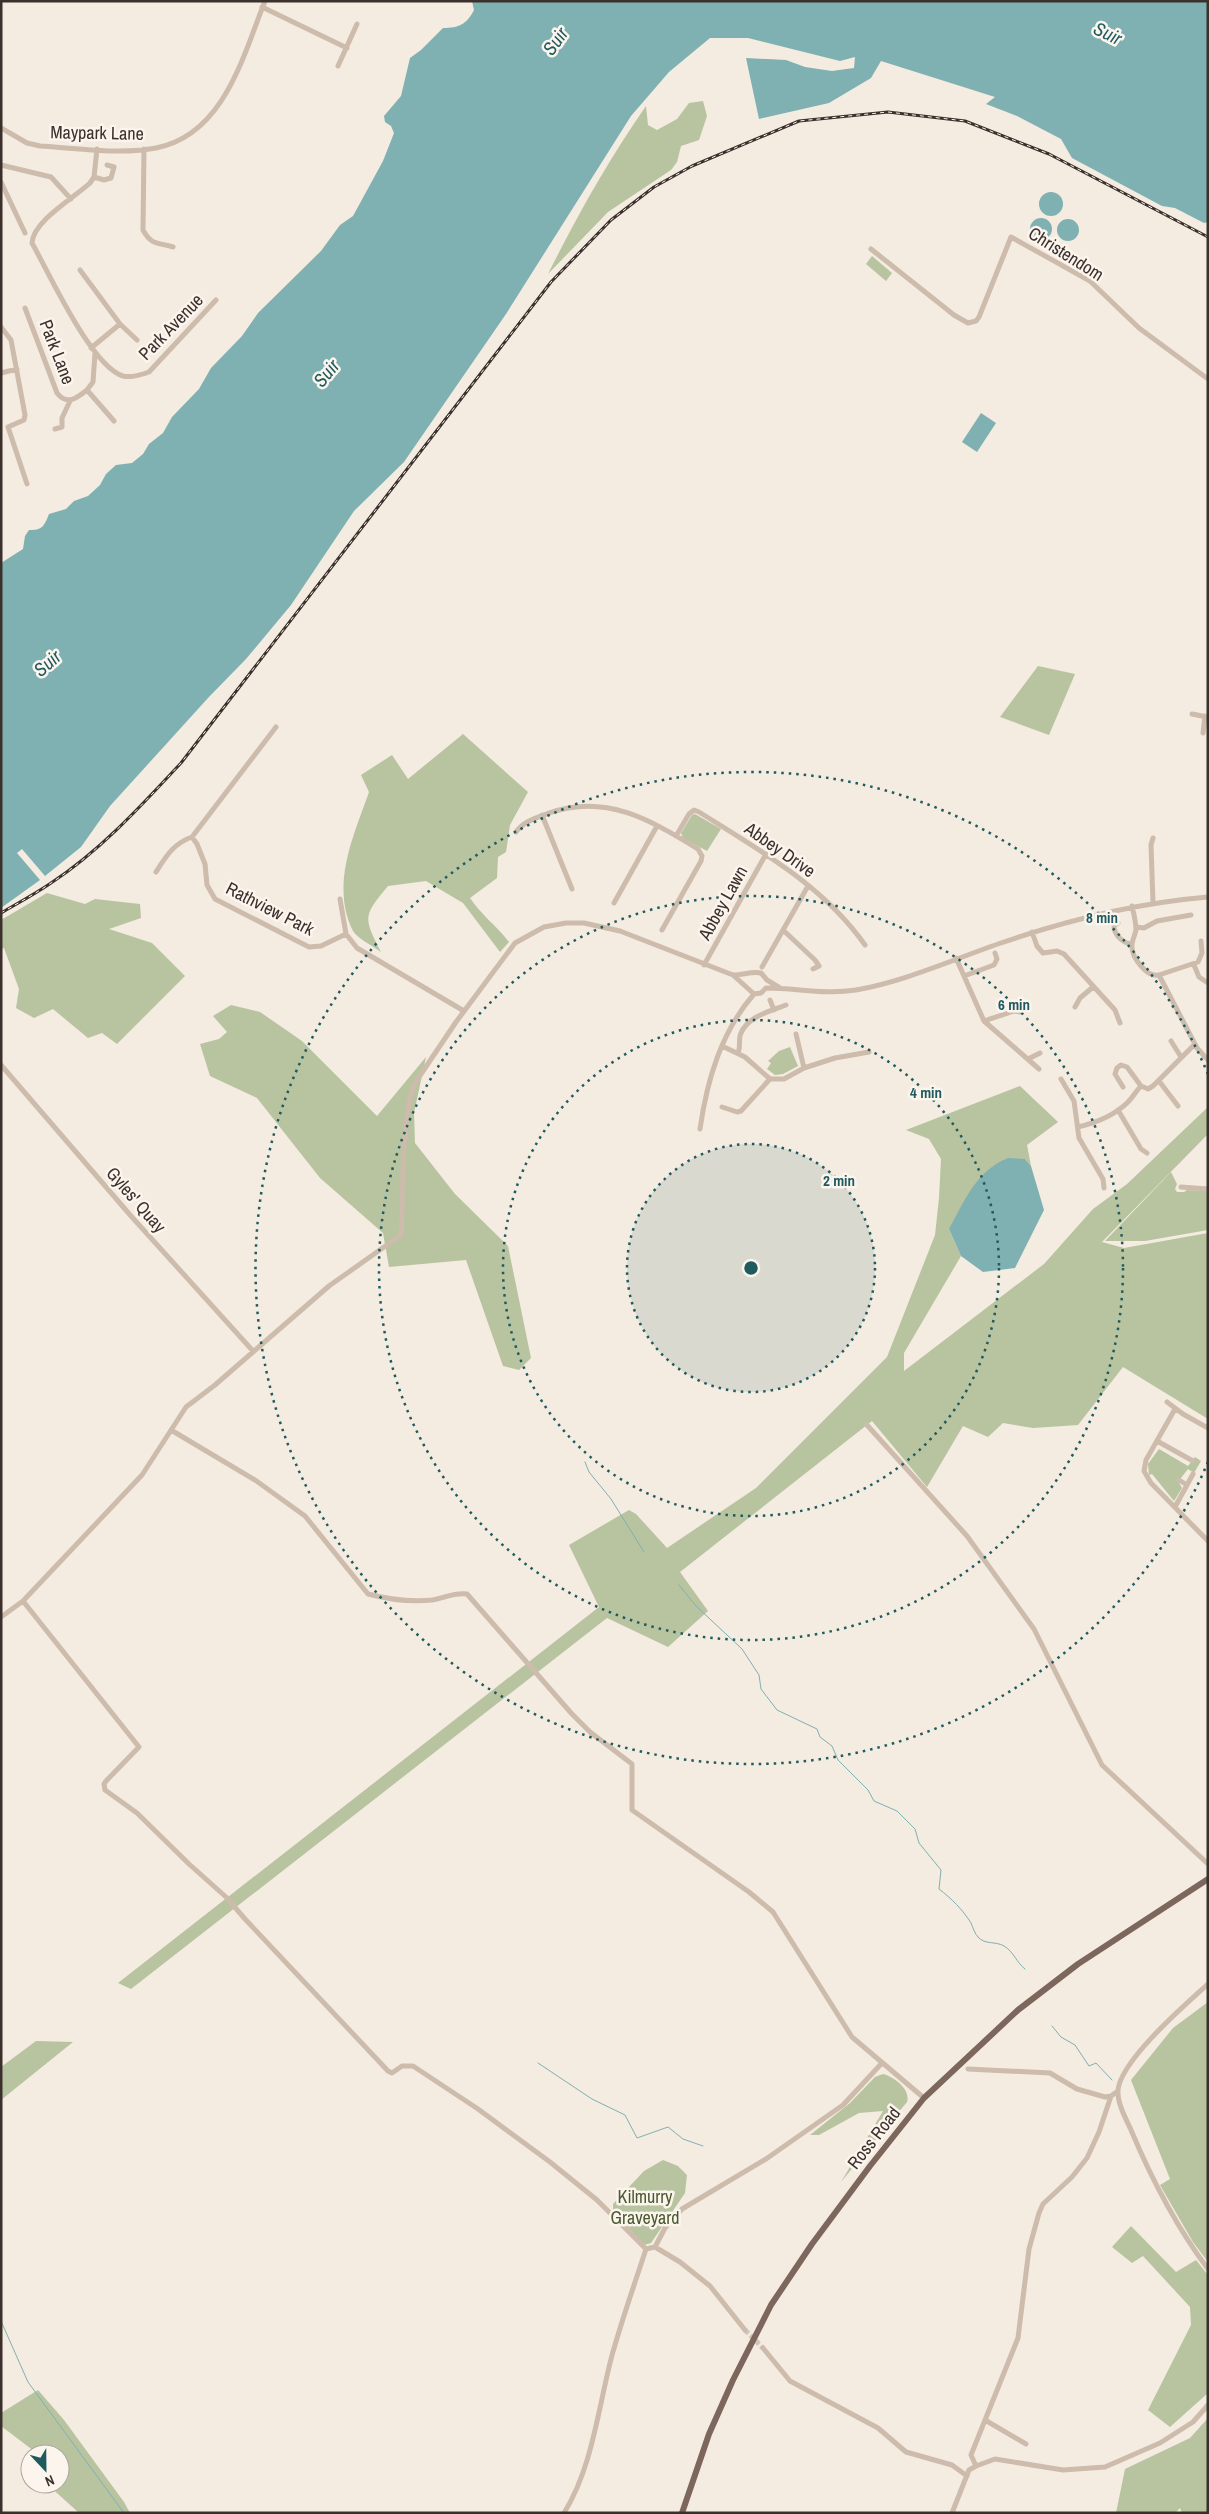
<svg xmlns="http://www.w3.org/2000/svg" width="1209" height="2514" font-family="'Archivo Narrow',sans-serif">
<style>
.green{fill:#b8c4a0}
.water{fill:#7fb0b2}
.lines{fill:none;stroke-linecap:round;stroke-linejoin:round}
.stream{stroke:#7fb0b2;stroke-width:1}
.minor-tunnel{stroke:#cfc6bd;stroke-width:5;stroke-dasharray:5 2.5;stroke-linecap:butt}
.minor{stroke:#cdbbac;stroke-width:5}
.major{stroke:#7d675c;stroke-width:6}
.rail-casing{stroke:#3b302b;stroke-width:3}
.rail{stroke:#fbf5ee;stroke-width:1;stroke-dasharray:4;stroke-linecap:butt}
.ring{fill:none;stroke:#1f5a5e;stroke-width:2.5;stroke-dasharray:2.5 5}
.labels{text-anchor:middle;stroke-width:5;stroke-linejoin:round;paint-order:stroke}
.street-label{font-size:18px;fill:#3b302b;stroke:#fbf5ee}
.park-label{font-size:18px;fill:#4a5a2e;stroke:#fbf5ee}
.water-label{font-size:19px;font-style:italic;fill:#1f5a5e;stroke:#fbf5ee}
.centre{fill:#1f5a5e;stroke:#fbf5ee;stroke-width:2.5}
.ring-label{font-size:15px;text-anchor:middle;font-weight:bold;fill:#1f5a5e;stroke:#fbf5ee;stroke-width:5;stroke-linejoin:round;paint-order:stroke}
</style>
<rect width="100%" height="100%" fill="#f4ebe1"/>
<path class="green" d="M703,101L707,116L699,140L681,146L677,162L671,170L608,212L548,274C577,216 609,159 646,106L648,125L657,130L677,119L689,103Z
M872,256L892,273L886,281L866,264Z
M1038,666L1075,674L1049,735L1000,717Z
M463,734L528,792L510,825L506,852L498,857L497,878L470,898C482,916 496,925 509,942L500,952L463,903L426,881L388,886C363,916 363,917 381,952C373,946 358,939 353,931C330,885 354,835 369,792L361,775L392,755L408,779Z
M695,814L721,829L707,851L683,838L681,833L692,815Z
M47,893L85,904L95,899L140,904L141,918L109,929L152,943L185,976L117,1044L102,1033L88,1038L53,1009L34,1018L16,1008L19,989L4,948L1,949V920Z
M231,1005L260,1012L302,1041L377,1116L426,1057L414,1113L415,1143L455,1194L508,1246L531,1358L519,1370L503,1366L466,1260L389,1267L383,1233L320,1178L257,1098L210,1076L200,1044L219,1039L227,1032L213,1016Z
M790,1047L798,1066L783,1074L775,1075L767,1069L771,1063L768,1061L779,1051Z
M1020,1086L1058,1122L1027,1145L1031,1166L1025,1159L949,1229L961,1256L904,1353V1371L1044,1264L1093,1209L1127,1184L1208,1107V1134L1102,1242L1124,1248L1208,1233V1419L1123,1367L1078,1425L1033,1428L1003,1423L988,1437L963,1426L927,1487L872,1421L680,1572L708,1611L668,1647L607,1618L131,1989L118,1983L599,1607L569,1545L629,1510L636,1514L667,1548L756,1488L887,1357L935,1235L939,1198L941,1159L929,1139L906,1130Z
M1171,1172L1177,1184L1175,1189L1177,1192H1184L1187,1190L1208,1191V1230L1145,1241H1105Z
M1159,1449L1188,1466L1195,1457L1201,1461L1194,1473L1188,1469L1181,1478L1177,1479L1182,1488L1174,1501L1152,1474L1149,1475L1148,1464Z
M1208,2002V2262L1193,2242L1160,2185L1170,2179L1131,2080L1173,2028Z
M36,2041L73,2042L1,2100V2067Z
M883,2074C894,2077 911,2089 907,2102L841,2182L883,2111L859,2113L819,2135H810L850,2103L875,2077Z
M663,2160L678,2166L687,2175L685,2193L651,2243L644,2245L613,2211V2204L644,2171Z
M1131,2226L1176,2272L1196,2260L1208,2275V2393L1170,2427L1148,2410L1191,2325L1190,2307L1143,2256L1132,2263L1112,2247Z
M38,2390L64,2420L124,2502L130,2513H79L47,2484H60V2454H38L1,2426V2413Z
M1208,2418V2513H1182L1180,2508L1175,2513H1116L1125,2469L1190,2438Z"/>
<path class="water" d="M472,1H1208V222L1204,223L1175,208L1162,206L1072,158L1061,139L1017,116L986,104L995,97L881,61L871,78L829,103L759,119L746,58L786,60L805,67L832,71L854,68L855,57L840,61L748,38H710L669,72L631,116L506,314L404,462L354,511L291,605L246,659L208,698L110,806L81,847L45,876L22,849L17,853L40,880L1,908V563L23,549L25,536L29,530C42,531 45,525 49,514L66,509L74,501L88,496L100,485L106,474L116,465L132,463L143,454L149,444L163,433L172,417L199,389L211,368L242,336L258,313L321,251L340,225L353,216L383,161L394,133L391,126L385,122L384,116L401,96L410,58L421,50L443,28C459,28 467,24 474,10Z
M1039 204a12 12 0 1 1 24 0a12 12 0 1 1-24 0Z
M1030 229a11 11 0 1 1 22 0a11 11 0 1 1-22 0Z
M1057 230a11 11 0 1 1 22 0a11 11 0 1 1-22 0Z
M981,413L996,423L977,452L962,442Z
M1008,1158L1025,1159L1031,1166L1044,1210L1015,1268L983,1272L961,1256L949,1229C965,1200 976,1171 1008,1158Z"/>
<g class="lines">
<path class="stream" d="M585,1462L589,1472L611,1499L644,1552
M679,1585L696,1606L742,1649L759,1675L761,1689L777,1710L817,1729L820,1737L832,1746L838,1760L868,1790L874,1801L897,1811L915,1829L919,1843L941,1870L939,1889C951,1898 963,1910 971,1923C973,1928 975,1934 978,1937C985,1945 996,1941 1004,1946C1014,1952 1016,1962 1025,1969
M1052,2026L1061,2037L1075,2045L1089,2066L1096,2063L1112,2080
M538,2063L592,2099L625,2115L637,2138L668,2127L683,2139L703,2146
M1,2321L28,2382L124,2513"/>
<path class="minor-tunnel" d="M745,2330L763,2348"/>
<path class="minor" d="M262,7L347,48
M338,66L357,24
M1,128L27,143L40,146C77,148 119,155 156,148C224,135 243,56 265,1
M97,149L94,177L90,183C75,197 33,221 32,243C49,273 91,366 123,376C131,378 141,375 149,372L216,300
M144,149L143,230C152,246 157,242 173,247
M1,165L51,177L71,199
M94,177L104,180L111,178L114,167L107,165
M1,182L25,233
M871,249L954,315L968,323L976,321L979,317L1011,237L1090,281L1139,328L1208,379
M80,270L120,324L137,340
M25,308L57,393C67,406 77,398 87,390
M1,327L11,340L25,415L24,420L8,427L27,484
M91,348L120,324
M95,353L93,382L87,390L114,421
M1,373L17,369
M55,429L62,427V418L70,401
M1192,714L1207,717
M1203,733L1205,716
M542,815L572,889
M516,832C524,821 536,818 549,813C606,793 650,820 698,849L702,856L701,861L662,930
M676,836L689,814L694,810L699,812C758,849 824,886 865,945
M192,837L276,727
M1153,838L1151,845L1153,903
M156,872C166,856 174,843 192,837L197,844L205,864L207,885L215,899L309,947L321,946L346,934
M340,899L346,934L357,948L464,1011
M614,903L657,826
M1132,906C1134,914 1136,922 1136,930C1135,935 1132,941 1132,945C1131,957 1147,978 1159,975L1197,1048L1208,1060
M1118,923L1114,926C1114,935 1123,943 1131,944
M1136,927L1144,928L1157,921L1191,915
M783,930L815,960L819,966L813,969
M1032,932L1037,946L1043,953L1057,951L1064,954L1115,1010L1120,1023
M956,958L984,1021L1039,1069
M704,965L766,854
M1194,965L1199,977L1208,983
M762,967L808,886
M733,975L754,994L761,993L766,988C797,988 825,995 856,990C907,981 956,958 1004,942C1071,919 1137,903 1208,897
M1159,975L1198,962L1202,953L1201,941
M964,976L994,965L997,959L995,953
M770,1000L774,1010
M1075,1007L1080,998L1093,987
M984,1021L1014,1011L1020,1012
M1171,1041L1181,1057
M722,1046L745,1057L770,1079
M738,1053C741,1046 738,1039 741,1033C748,1016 771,1011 786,1005
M1028,1059L1040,1053
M1,1065L131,1216L253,1351
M804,1068L835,1058L869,1052
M770,1079H784L804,1068L796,1034
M1061,1079L1074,1101L1079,1138L1103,1179L1104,1188
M1159,1081L1178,1106
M1123,1087L1115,1074L1117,1068L1121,1065L1127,1067L1141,1086
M722,1107L737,1112L741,1111L770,1079
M1118,1110L1141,1149L1147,1153
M1078,1127C1095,1123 1115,1115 1128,1102C1133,1097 1136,1091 1141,1086L1148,1089L1153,1086L1195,1044
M700,1129C707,1080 721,1032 754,994
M1181,1187L1208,1189
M1167,1402L1183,1414L1208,1428
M1175,1409L1146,1460L1144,1471L1151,1483L1208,1541
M867,1425L967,1536L1034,1629L1102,1765L1208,1864
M171,1430L255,1480L305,1516L368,1594C387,1599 412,1602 432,1600C444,1598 455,1592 467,1594L572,1714L590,1732L632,1764V1810L749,1892L773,1912L852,2037L924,2098
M1157,1441L1193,1461
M1179,1480L1187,1485
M1175,1507L1193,1474
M23,1601L139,1747L106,1781L104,1784L105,1790L137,1813L189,1864L226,1897L245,1919L388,2071L392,2073L402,2066H413L478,2109L550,2162L597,2200L646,2249L655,2247L680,2262L710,2286L745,2330
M1,1617L23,1601L142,1475L186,1407L215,1385L329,1286L401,1235C404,1193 400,1121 415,1083L456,1022L515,943L544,927L566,923H584L620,931L733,975C743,975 752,971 761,973L767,980L780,988
M1208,1984C1185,2005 1121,2060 1118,2090C1117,2103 1126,2119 1131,2130C1152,2180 1175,2225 1208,2269
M968,2069L1050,2073L1077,2089L1105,2097L1111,2096
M655,2247L665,2228L682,2209L766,2159L843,2105L882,2063
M763,2348L790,2381L878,2428L906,2452L952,2465L967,2476
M985,2420L1026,2444
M976,2466L971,2455L1018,2338L1029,2249L1039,2213L1043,2204L1072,2177L1087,2158L1099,2132L1111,2096L1118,2091
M564,2513C592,2468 598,2410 611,2359C621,2322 634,2286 646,2249
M952,2513L969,2470L976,2466L995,2459L1063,2470L1105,2467L1160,2443L1193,2422L1208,2405"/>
<path class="major" d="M682,2513L709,2434L733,2380L771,2305L812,2244L870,2166L924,2098L1018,2010L1078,1964L1208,1879"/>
<defs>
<path id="rail" d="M1,913C18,903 35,894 51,883C100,851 141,806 181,763L551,282L611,220L654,187L692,166L799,121L888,112L965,121L1049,154L1208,237"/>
</defs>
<use href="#rail" class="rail-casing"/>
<use href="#rail" class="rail"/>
</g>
<circle cx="751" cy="1268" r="124" fill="#1f5a5e" fill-opacity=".12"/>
<g class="ring">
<circle cx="751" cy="1268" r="124"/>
<circle cx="751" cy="1268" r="248"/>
<circle cx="751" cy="1268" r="372"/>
<path d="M1208 1462A496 496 0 1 1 1208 1074"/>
</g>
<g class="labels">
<g class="street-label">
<text transform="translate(97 133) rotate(1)" y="6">Maypark Lane</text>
<text transform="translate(1066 254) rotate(32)" y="6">Christendom</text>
<text transform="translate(171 327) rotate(-46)" y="6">Park Avenue</text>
<text transform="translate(57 352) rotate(69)" y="6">Park Lane</text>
<text transform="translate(780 850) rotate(35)" y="6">Abbey Drive</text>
<text transform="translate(723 903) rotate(-61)" y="6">Abbey Lawn</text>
<text transform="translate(270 909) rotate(27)" y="6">Rathview Park</text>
<text transform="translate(136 1200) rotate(49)" y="6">Gyles' Quay</text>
<text transform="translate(874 2138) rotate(-52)" y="6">Ross Road</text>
</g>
<g class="park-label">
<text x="645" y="2203">Kilmurry<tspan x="645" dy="21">Graveyard</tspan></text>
</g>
<g class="water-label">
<text transform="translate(1108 33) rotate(26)" y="7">Suir</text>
<text transform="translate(555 41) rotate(-54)" y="7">Suir</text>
<text transform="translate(326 373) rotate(-50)" y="7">Suir</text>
<text transform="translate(47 663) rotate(-41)" y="7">Suir</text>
</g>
</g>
<circle cx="751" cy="1268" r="8" class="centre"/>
<g class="ring-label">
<text x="1102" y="923">8 min</text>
<text x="1014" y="1010">6 min</text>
<text x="926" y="1098">4 min</text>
<text x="839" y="1186">2 min</text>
</g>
<rect width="1209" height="2514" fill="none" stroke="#3b302b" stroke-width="5"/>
<g transform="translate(45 2469) rotate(158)"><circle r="24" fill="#fbf5ee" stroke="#aea6a0"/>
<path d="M0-4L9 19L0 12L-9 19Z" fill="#1f5a5e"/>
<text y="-8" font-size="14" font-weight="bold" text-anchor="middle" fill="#3b302b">N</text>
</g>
</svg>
